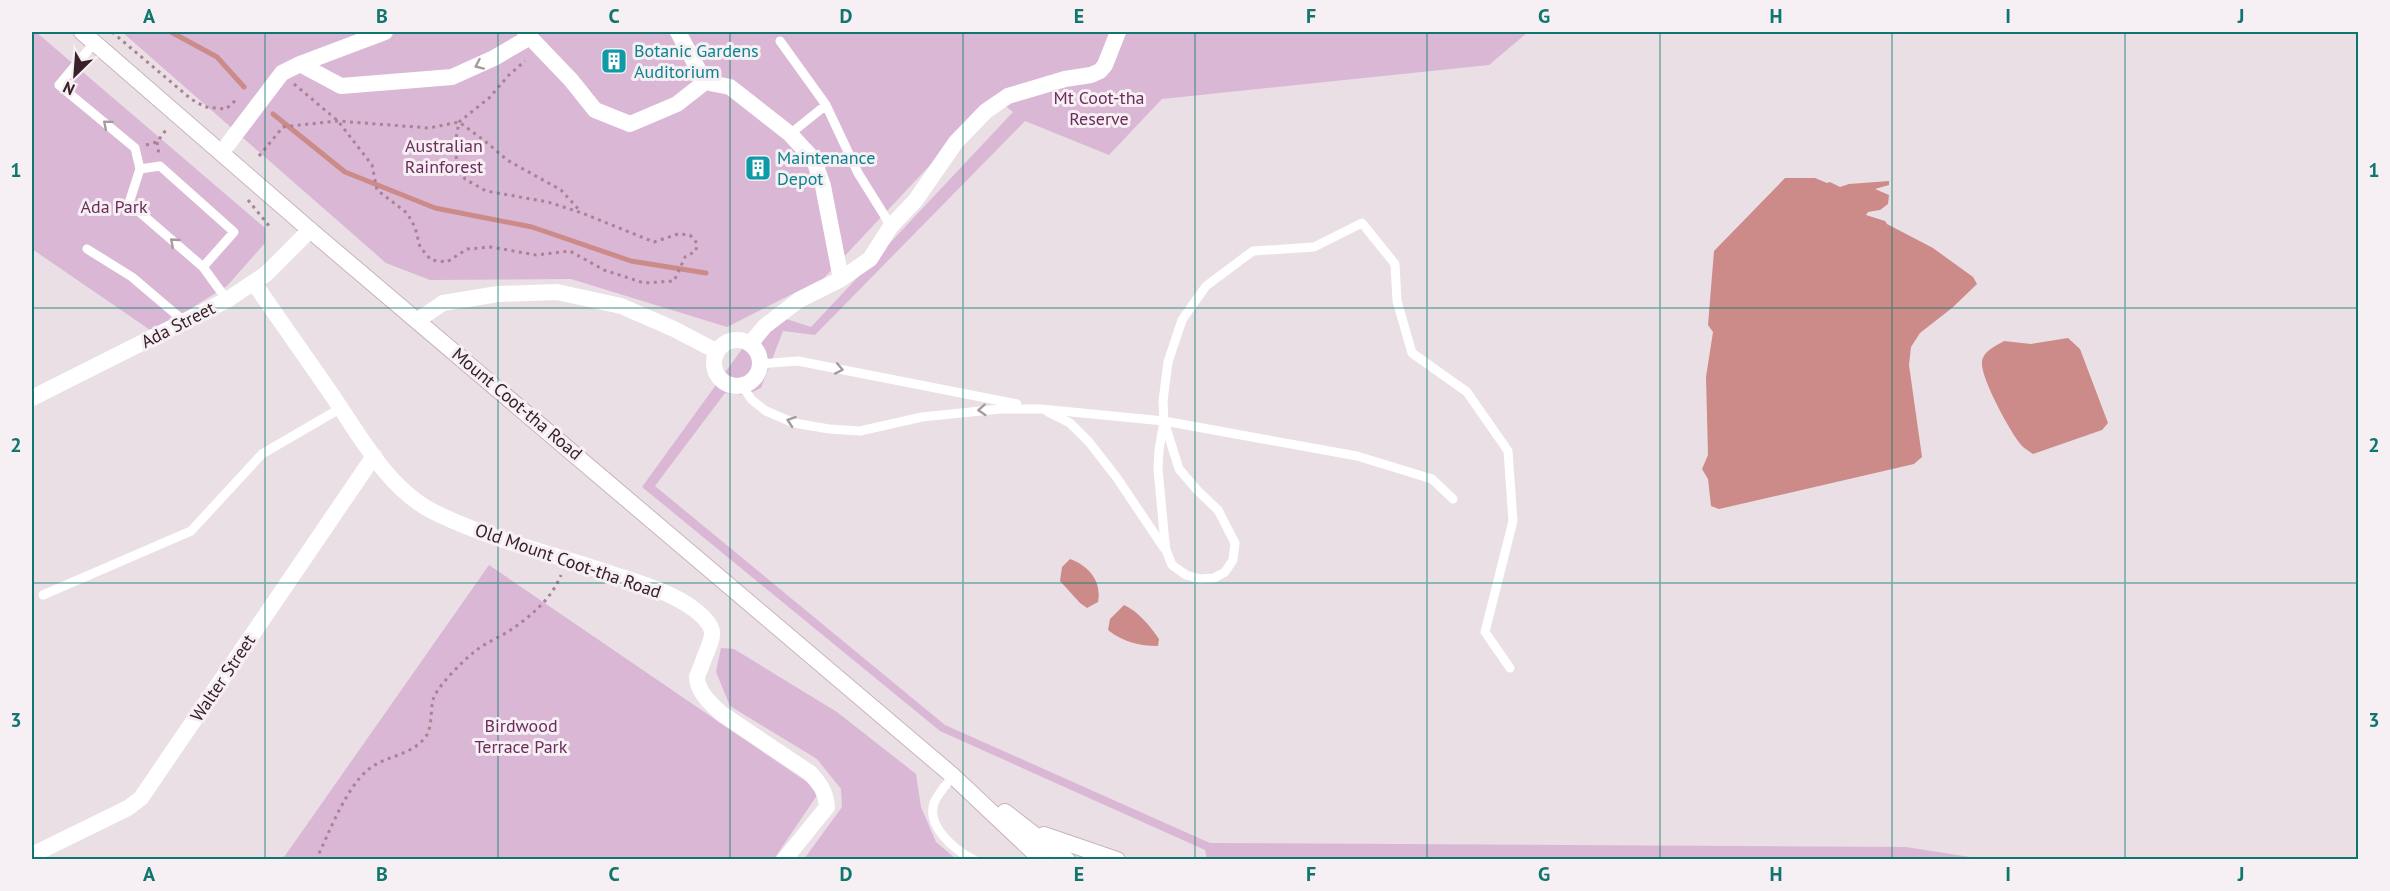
<svg xmlns="http://www.w3.org/2000/svg" width="2390" height="891" font-family="'PT Sans',sans-serif">
<style>
.green{fill:#dab8d5}
.water{fill:#cc8b89}
.lines{fill:none;stroke-linecap:round;stroke-linejoin:round}
.stream{stroke:#cc8b89;stroke-width:5}
.secondary-casing{stroke:#c8b3bd;stroke-width:18}
.path{stroke:#ab8194;stroke-width:3;stroke-dasharray:3 4.5;stroke-linecap:butt}
.service{stroke:#fff;stroke-width:9}
.minor{stroke:#fff;stroke-width:16}
.secondary{stroke:#fff;stroke-width:16}
.oneway{stroke:#a59b9f}
.grid{fill:none;stroke:#0f766e;stroke-width:1.5;stroke-opacity:0.55}
.labels{text-anchor:middle;stroke-width:6;stroke-linejoin:round;paint-order:stroke}
.culture-label{font-size:18px;fill:#0d838f;stroke:#f6eff3;text-anchor:start}
.park-label{font-size:18px;fill:#6d2d5c;stroke:#f6eff3}
.street-label{font-size:18px;fill:#38212a;stroke:#f6eff3}
.neatline{fill:none;stroke:#0f766e;stroke-width:2}
.grid-label{font-size:20px;text-anchor:middle;font-weight:bold;fill:#0f766e}
</style>
<rect width="100%" height="100%" fill="#e9dfe5"/>
<path class="green" d="M32,32H36L265,228V243L227,286L153,332L32,249Z
M122,32H1528L1489,65L1162,99L1109,155L1025,121L815,335L783,331L761,388L746,395L725,393L655,486L945,725L1210,843L1906,847L1983,859H1207L1205,850L940,731L642,487L768,313L811,327L1013,112L994,97L824,278L727,327L571,279L430,280L386,263Z
M489,565L820,791L774,859L282,860Z
M721,648L734,649L837,712L916,774L921,807L936,842L956,859H804L842,807L841,789L817,759L730,706L716,672Z"/>
<path class="water" d="M1785,178H1815L1827,183L1830,182L1840,187L1849,184L1889,181V185L1875,189L1889,195L1888,204L1880,210L1868,212L1866,215L1885,221L1887,224L1933,248L1973,277L1977,284L1952,308L1920,333L1911,347L1909,365L1922,457L1914,464L1719,509L1711,506L1708,479L1702,469L1708,455L1706,377L1713,332L1708,325L1714,251Z
M2068,338L2080,349L2108,423L2102,430L2033,454C2029,451 2025,449 2022,446C2011,434 1980,377 1982,362C1983,351 1996,346 2004,341L2031,344Z
M1070,559C1089,566 1102,581 1098,602L1087,608L1080,603L1060,581L1062,567Z
M1124,605C1138,611 1150,626 1159,639L1158,646C1139,646 1123,642 1108,630L1110,619Z"/>
<g class="lines">
<path class="stream" d="M171,32L217,57L244,87
M273,114L345,172L435,208L532,227L631,261L706,273"/>
<defs>
<path id="secondary" d="M82,32L310,230L953,776L1042,860
M1005,812L1067,860
M1044,835L1117,860"/>
</defs>
<use href="#secondary" class="secondary-casing"/>
<path class="path" d="M112,32L191,99L205,107L226,109L237,99
M294,84L338,121L372,165L377,190L407,213L415,227L420,247L431,260L447,262L467,249L491,247L536,255L570,251L604,270L644,283L674,281L685,257L696,251L697,243L690,235L678,234L654,242L582,213L548,202L486,191L465,179L458,164L454,149L459,122L489,98L509,75L525,61
M157,142L159,155
M146,145L157,142L166,130L168,131
M259,156L283,127L290,126L338,121L429,128L459,122L485,141L507,160L561,190L581,212
M248,200L270,227
M316,860C329,833 346,787 369,769C385,756 409,756 424,739C433,729 430,712 433,700C436,687 464,660 474,652C484,644 495,639 506,633C529,618 551,600 561,575"/>
<path class="service" d="M780,41L826,105L858,173L891,226
M95,42L59,85L135,148L140,169L129,203L203,267L227,300
M790,134L826,105
M140,169L160,166L234,232L203,267
M87,249L132,277L185,322
M760,364L798,361L1017,404
M742,386L752,400L766,411L794,423L829,429L860,431L922,417L1000,409H1041L1164,421L1357,456L1432,479L1453,499
M1048,412L1070,423L1089,442L1117,478L1164,548
M1164,421L1179,469L1198,491L1218,510L1235,543L1233,560L1225,572L1214,578L1200,579L1186,575L1172,565L1166,550L1164,533L1158,469L1159,450L1164,421L1163,401L1168,362L1182,320L1206,286L1253,251L1314,247L1362,223L1395,264L1397,301L1412,353L1467,392L1508,451L1513,521L1485,632L1510,668
M43,595L191,531L262,454L341,408
M953,776C947,784 938,793 934,803C926,827 955,850 974,860"/>
<path class="minor" d="M525,32L571,80L595,110L630,124L677,104L705,82L730,87L790,134L814,160L823,186L841,279
M678,32L705,82
M300,64L341,86L452,77L494,58L530,37
M222,152L282,73L300,64L385,32
M254,283C280,320 306,358 332,395C360,436 389,491 436,513C491,540 554,554 612,574C639,583 672,592 695,610C722,631 711,638 702,664C701,668 698,673 697,677C697,692 712,705 722,714L810,773C820,784 826,792 827,807L784,860
M418,320L443,303L498,294L557,292L621,306L674,329L716,351
M714 363a23 23 0 1 1 46 0a23 23 0 1 1-46 0Z
M750,344L765,326L799,300L841,279L870,259L891,226L915,201L956,142L986,111L1008,96L1065,79L1091,75L1100,71L1105,65L1118,32
M32,398L227,300L266,274L310,230
M32,855L128,808L141,798L374,456"/>
<use href="#secondary" class="secondary"/>
</g>
<defs><path id="oneway-chevron" d="M-2-3.5L2.5 0L-2 3.5" fill="none" stroke-width="1.6" stroke-linecap="round" stroke-linejoin="round" transform="scale(1.5)"/></defs>
<g class="oneway">
<use href="#oneway-chevron" transform="translate(479 65) rotate(156)"/>
<use href="#oneway-chevron" transform="translate(107 124) rotate(-140)"/>
<use href="#oneway-chevron" transform="translate(174 242) rotate(-139)"/>
<use href="#oneway-chevron" transform="translate(839 369) rotate(11)"/>
<use href="#oneway-chevron" transform="translate(982 410) rotate(176)"/>
<use href="#oneway-chevron" transform="translate(791 421) rotate(-161)"/>
</g>
<path class="grid" d="M265,32V860M498,32V860M730,32V860M963,32V860M1195,32V860M1427,32V860M1660,32V860M1892,32V860M2125,32V860M32,308H2358M32,583H2358"/>
<defs>
<symbol id="building-square" viewBox="-11 -11 22 22"><rect x="-9" y="-9" width="18" height="18" rx="4" fill="#0f9aa8" stroke="#f6eff3"/><path d="M-4-6H4V6H1V3H-1V6H-4ZM-2.5-4.3h1.7v1.8h-1.7ZM.8-4.3h1.7v1.8H.8ZM-2.5-1h1.7V.8h-1.7ZM.8-1h1.7V.8H.8Z" fill="#fff"/></symbol>
</defs>
<g fill-rule="evenodd">
<use href="#building-square" x="599" y="46" width="30" height="30"/>
<use href="#building-square" x="743" y="153" width="30" height="30"/>
</g>
<g class="labels">
<g class="culture-label">
<text x="634" y="57">Botanic Gardens<tspan x="634" dy="21">Auditorium</tspan></text>
<text x="777" y="164">Maintenance<tspan x="777" dy="21">Depot</tspan></text>
</g>
<g class="park-label">
<text x="1099" y="104">Mt Coot-tha<tspan x="1099" dy="21">Reserve</tspan></text>
<text x="444" y="152">Australian<tspan x="444" dy="21">Rainforest</tspan></text>
<text x="114" y="213">Ada Park</text>
<text x="521" y="732">Birdwood<tspan x="521" dy="21">Terrace Park</tspan></text>
</g>
<g class="street-label">
<text transform="translate(178 325) rotate(-27)" y="6">Ada Street</text>
<text transform="translate(517 404) rotate(40)" y="6">Mount Coot-tha Road</text>
<text transform="translate(568 561) rotate(19)" y="6">Old Mount Coot-tha Road</text>
<text transform="translate(223 678) rotate(-56)" y="6">Walter Street</text>
</g>
</g>
<rect width="2390" height="891" fill="none" stroke="#f6eff3" stroke-width="66"/>
<g transform="translate(75 75) rotate(205)" stroke="#f6eff3" stroke-width="4.5" paint-order="stroke">
<path d="M0-4.5L10 22L0 15L-10 22Z" fill="#38212a"/>
<text y="-9" font-size="16" font-weight="bold" text-anchor="middle" fill="#38212a">N</text>
</g>
<rect x="33" y="33" width="2324" height="825" class="neatline"/>
<g class="grid-label">
<text x="149" y="23">A</text>
<text x="382" y="23">B</text>
<text x="614" y="23">C</text>
<text x="846" y="23">D</text>
<text x="1079" y="23">E</text>
<text x="1311" y="23">F</text>
<text x="1544" y="23">G</text>
<text x="1776" y="23">H</text>
<text x="2008" y="23">I</text>
<text x="2241" y="23">J</text>
<text x="16" y="177">1</text>
<text x="2374" y="177">1</text>
<text x="16" y="452">2</text>
<text x="2374" y="452">2</text>
<text x="16" y="727">3</text>
<text x="2374" y="727">3</text>
<text x="149" y="881">A</text>
<text x="382" y="881">B</text>
<text x="614" y="881">C</text>
<text x="846" y="881">D</text>
<text x="1079" y="881">E</text>
<text x="1311" y="881">F</text>
<text x="1544" y="881">G</text>
<text x="1776" y="881">H</text>
<text x="2008" y="881">I</text>
<text x="2241" y="881">J</text>
</g>
</svg>
